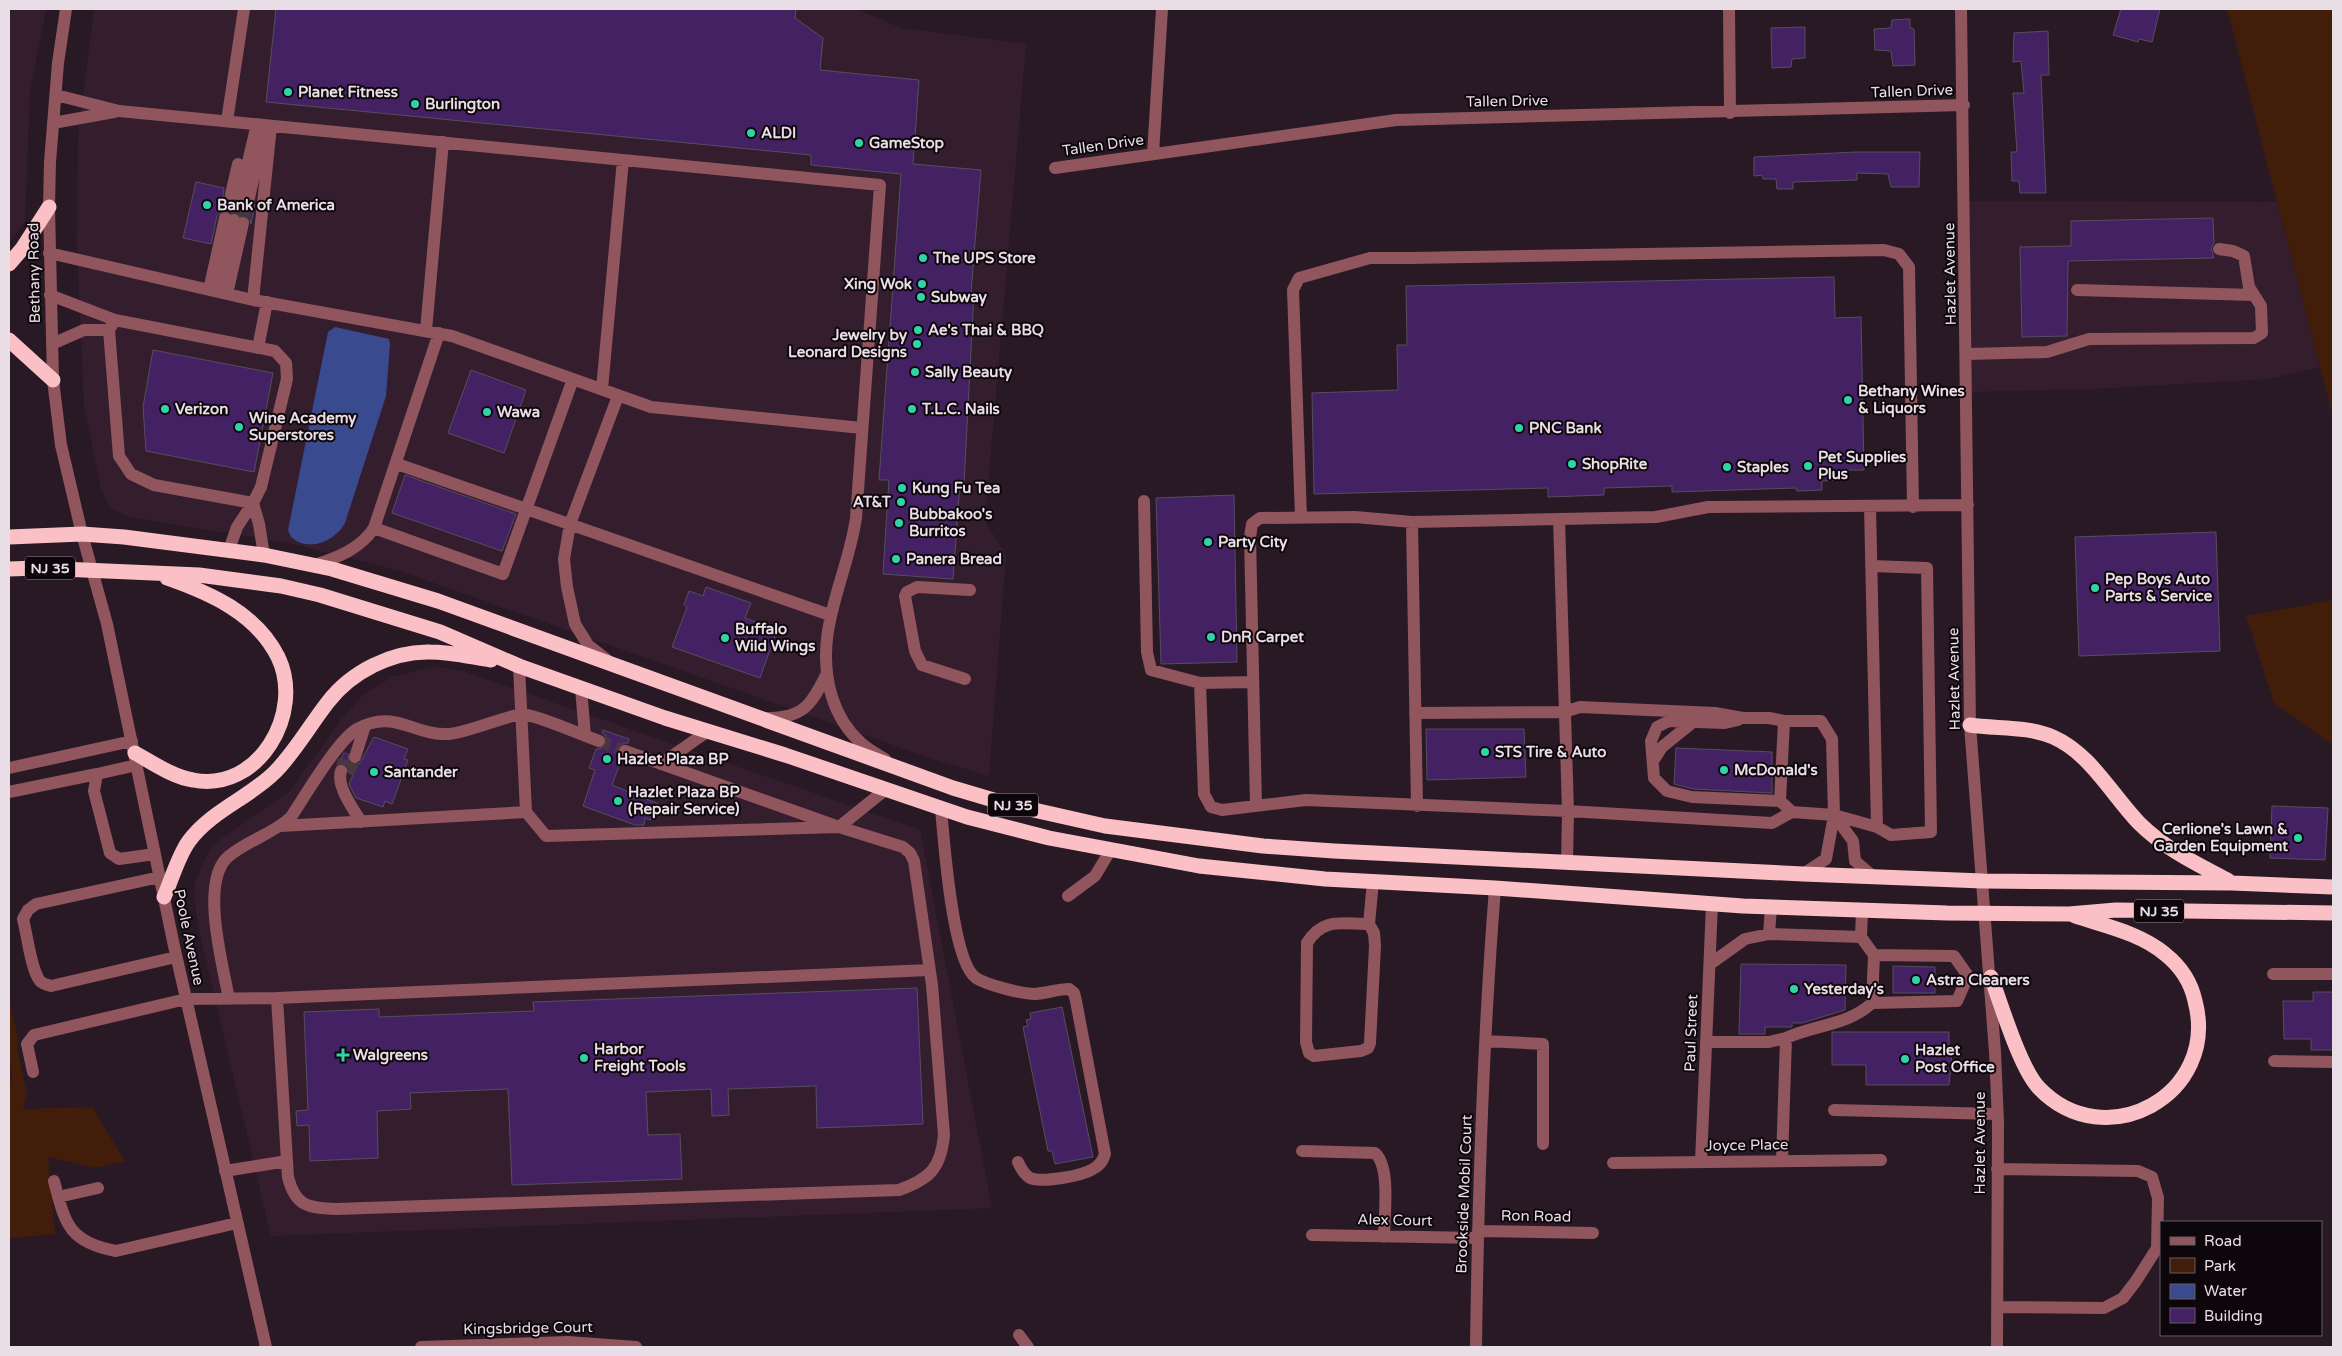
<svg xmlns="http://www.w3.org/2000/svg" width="2342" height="1356" font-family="'Varela Round',sans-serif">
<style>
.built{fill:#341e2e}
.green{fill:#421d0a}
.water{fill:#3a4a8e}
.building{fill:#432162;stroke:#564e60}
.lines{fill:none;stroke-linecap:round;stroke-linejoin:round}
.minor-tunnel{stroke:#463741;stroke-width:12;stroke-dasharray:12 6;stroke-linecap:butt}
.minor{stroke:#90555d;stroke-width:12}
.highway{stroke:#fbc0c6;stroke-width:15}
.poi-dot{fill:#31d4a9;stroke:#0d070b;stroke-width:2}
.labels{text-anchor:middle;stroke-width:4;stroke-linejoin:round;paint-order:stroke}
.shield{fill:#0d070b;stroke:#a89ea4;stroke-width:1}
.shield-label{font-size:14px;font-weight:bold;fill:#eadee6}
.street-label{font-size:15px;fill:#eadee6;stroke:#0d070b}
.poi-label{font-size:15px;font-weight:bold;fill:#eadee6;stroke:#0d070b;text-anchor:start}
</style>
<rect width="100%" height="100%" fill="#291924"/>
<path class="built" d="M9,9H46L30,91L25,221L9,243Z
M94,9H857L901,28L1026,44L985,521L1006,555L989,776L924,756L397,570L289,543L130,517L111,509L101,489L84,405L77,246L78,136Z
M1965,201L2277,202L2320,367L2269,379L2090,389L1967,392Z
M433,667L460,670L920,830L992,1208L271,1236L199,930L194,898L195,883L206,857L213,845L290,791L341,720L362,696L392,677Z"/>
<path class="green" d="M2227,9H2333V417Z
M2333,600V745L2274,703L2246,616Z
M9,998L18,1039L17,1050L27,1093L23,1109L92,1107L125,1161L94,1168L48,1157L55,1234L9,1238V1086L12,1076L9,1059Z"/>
<path class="water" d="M335,327L389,339L390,344L386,396L345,523C335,541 309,553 291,537L288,530L328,332Z"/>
<path class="building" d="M276,9H796L795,18L823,38L820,70L919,80L913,164L981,170L971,292L974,293L964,483H960L953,579L883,574L889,480H879L901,174L811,165V155L266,102Z
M2121,9H2160L2152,42L2139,39L2138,42L2113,35Z
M1910,19V28L1914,29L1915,65L1893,66L1891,51L1875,50L1874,29L1891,28L1892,20Z
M1805,27V58L1792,59L1791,67L1772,68L1771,28Z
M2048,31L2049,75H2041L2046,193H2020L2019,181H2012L2011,152H2017L2013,93H2024L2021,61L2013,62L2014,33Z
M1856,152H1920L1919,187H1891L1888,174L1857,173V180L1793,182V189H1777L1776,179H1763L1762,175L1754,176V157Z
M196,182L224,188L223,197L229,202L248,206L255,204L251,224L249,217L245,215L223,210L217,216L211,244L183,238Z
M2213,218L2214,243L2211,248L2214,258L2068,261L2067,336L2022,337L2020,247L2071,246V221Z
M1834,277L1835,318L1861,317L1864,470H1840V480L1822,481V490L1797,491L1796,488L1672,492V486L1604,488V495L1548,497V488L1314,494L1312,393L1398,390L1397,345H1407L1406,286Z
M153,350L273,373L254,472L146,451L143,407Z
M471,370L526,390L504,453L448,433Z
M405,475L516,514L502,551L392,513Z
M1234,495L1237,662L1161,664L1156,498Z
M2216,532L2220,651L2079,656L2075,537Z
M706,587L751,603L745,618L777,630L760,678L672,647L687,607L684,605L689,591L703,596Z
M1426,729H1524L1526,777L1427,780Z
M603,730L629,739L628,743H623L618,748L617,753L622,758L612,785L659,804L650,820L645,818L644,825H635L583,806L595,770L589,768L596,749L604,748L607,743L606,736L602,733Z
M374,737L408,749L404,759L408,760L392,804L385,801L383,807L356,798L349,784L353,775L349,773L346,765L339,763L344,753L348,754L349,763L356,765L360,763Z
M1676,748L1772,752V793L1693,789L1674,784Z
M2272,806L2328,808L2325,860L2270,858Z
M1741,964L1846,965L1845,1010L1802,1023H1792V1027H1765V1034H1739Z
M1893,966L1935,967V993H1893Z
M917,988L923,1124L817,1128L816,1086L728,1089L729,1115L712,1116L711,1089L646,1092L648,1135L680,1134L682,1179L512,1185L508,1089L410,1093L411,1109L377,1111L378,1158L310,1161L309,1125L297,1126L296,1111L308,1110L304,1012L379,1009V1017L534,1011L533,1002Z
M2313,992H2333V1050H2311V1039H2284L2283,1001H2313Z
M1062,1007L1093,1157L1055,1164L1052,1151H1048L1023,1027L1028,1026L1026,1020L1031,1019L1030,1013Z
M1832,1032H1949V1053H1952L1949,1085H1866V1065H1832Z"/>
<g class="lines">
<path class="minor-tunnel" d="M225,218L231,194
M234,220L240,196
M243,223L249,198
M599,741L625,751
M341,771L346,753
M349,773L355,757"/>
<path class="minor" d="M66,9L58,63L50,162L49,207L53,380L61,445L82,534L107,624L174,946L266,1347
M1729,9L1730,113
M1961,9L1970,725L1995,1052L1998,1122L1997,1347
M56,95L119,111L880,185L856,518C847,580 812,632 832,697C837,713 847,730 860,742C867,749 877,754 885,759
M227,121L244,9
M53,123L114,112
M1153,154L1162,9
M1055,168L1396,120L1964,105
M231,194L238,164
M240,196L257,124
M249,198L263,135
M49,253L253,300L452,336L651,407L862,428
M209,290L225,218
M2077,290L2253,295
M218,292L234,220
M227,294L243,223
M50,295L115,320
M253,300L271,126
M426,330L443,142
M52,344L84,330H109
M258,348L267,302
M1967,354L2047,352L2089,339L2254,338L2262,333L2261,306L2249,287L2244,256L2233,251L2219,249
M602,389L623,160
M397,464L830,615
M1144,501L1147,652L1151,670L1200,683L1253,682
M253,503L259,524L264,555
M1870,506L1877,827
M1301,517L1293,290L1299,278L1370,258H1410L1884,250L1899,254L1909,267L1913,507
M1559,519L1568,811L1567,863
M1412,522L1417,806
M374,528L503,574L573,379
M229,550L237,527L253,503L261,487L287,379L286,363L275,351L115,320L109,330L119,456L131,474L154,485L253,503
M314,565C337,558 360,549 374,528L439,333
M606,659L588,645L575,624L567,587L564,559L570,524L618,396
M519,666L526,812
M965,679L922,665L915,651L905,596L907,592L917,587L970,590
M1200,683L1204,794L1211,807L1222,810L1306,800L1568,811L1772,823L1792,812L1834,815L1877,827L1891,835L1931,832L1927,568L1871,566
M581,688L585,736
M1415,713L1564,712L1580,707L1715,713L1743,718H1769L1784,721H1821L1832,739L1834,815L1826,859L1803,874
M767,718C802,718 811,706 826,675
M1738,720L1725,723L1669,721L1657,727L1651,741L1654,778L1667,791L1692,797L1780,801L1792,812
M355,757L364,729
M1653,761L1662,747L1693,722
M661,764L708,731
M137,765L97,774L94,791L110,853L119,859L155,854
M9,768L132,741
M341,771C336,786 353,808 361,822
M9,792L97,774
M1780,801L1784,721
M1256,806L1250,537L1252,524L1260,518L1355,517L1412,522L1656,517L1708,507L1968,505
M941,809C944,840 952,962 976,978C987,985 1022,994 1035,994C1047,993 1058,989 1069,989L1074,993L1076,1001L1105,1154C1103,1161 1099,1166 1093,1169C1082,1176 1042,1183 1030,1178C1024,1174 1021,1169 1018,1162
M1834,815L1853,841L1855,861L1874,877
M281,826L526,812L546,836L839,827L885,790
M160,877L36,904L28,910L23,919C27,934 31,970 40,981C43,984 47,985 51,986L176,957
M1068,896L1095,876L1110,851
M1862,910L1861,937L1874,955L1872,1003
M1369,924C1342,924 1323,917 1307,943L1306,1042L1309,1053L1314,1056L1361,1051L1368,1048L1370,1043L1375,946L1374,933L1369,924L1373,881
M1769,934L1771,907
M1874,955L1954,956L1968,976
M1710,964L1745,939L1769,934L1861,937
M2273,974H2333
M277,998L288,1177C295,1206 308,1208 336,1209L899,1190C930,1179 941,1168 944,1135L932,985L914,861L910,853L903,847L839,827L625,751
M229,999C223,965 199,880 229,856C248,840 273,834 291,817C305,796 337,741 357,729C394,708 414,736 449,734C466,733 515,713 523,714C545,718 576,733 599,741
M1486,1041L1543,1044V1144
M1706,1042H1769L1786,1038
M2274,1061L2333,1062
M33,1072L27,1044L34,1035L186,999L277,998L929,970
M1834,1110L1997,1114
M1302,1151L1375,1153C1391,1167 1384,1216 1384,1237
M1782,1161L1786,1038C1814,1025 1849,1025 1872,1003L1957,1001L1968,976
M1701,1162L1712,904
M1613,1163L1881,1160
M225,1171L287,1161
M54,1181C65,1223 68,1242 116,1251L237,1223
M58,1197L98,1188
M1478,1231L1593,1233
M1312,1235L1477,1238
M1997,1307L2104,1308L2123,1298L2136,1281L2157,1248L2158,1198L2152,1177L2138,1171L1997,1169
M1019,1335L1028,1347
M421,1347L568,1342L636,1347
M1476,1347C1478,1194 1483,1041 1495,888"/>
<path class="highway" d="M9,264L22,249L49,207
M9,340L53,380
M9,537L82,534L124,537L264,555L332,569L438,601L953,788L1007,804L1105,826L1263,846L1334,851L1803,874L1983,881L2232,883L2333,887
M9,569L38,568L199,575L281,586L320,595L440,632L519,666L665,718L785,755L967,817L1049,838L1199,866L1325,879L1495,888L1743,906L1947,913L2069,914L2116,910L2333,913
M1970,725C1997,729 2028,726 2053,737C2090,753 2112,795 2139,823C2165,849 2197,864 2229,881
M135,753C153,763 173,777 193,780C258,793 305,713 278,657C256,613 210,593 167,578
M164,897C172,879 178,856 189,841C211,811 249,798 275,772C295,752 310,725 328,702C351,672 392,651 430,652C450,652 471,657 491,660
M1991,977C2001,1004 2020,1068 2039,1088C2105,1157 2220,1095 2195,1001C2191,982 2180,966 2165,954C2140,933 2105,926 2075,916"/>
</g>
<g class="poi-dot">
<circle cx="288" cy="92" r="5"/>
<circle cx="415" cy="104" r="5"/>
<circle cx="751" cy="133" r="5"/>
<circle cx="859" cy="143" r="5"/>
<circle cx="207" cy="205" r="5"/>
<circle cx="923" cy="258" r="5"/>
<circle cx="922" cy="284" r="5"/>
<circle cx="921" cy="297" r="5"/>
<circle cx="918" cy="330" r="5"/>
<circle cx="917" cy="344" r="5"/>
<circle cx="915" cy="372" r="5"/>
<circle cx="1848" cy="400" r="5"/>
<circle cx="165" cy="409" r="5"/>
<circle cx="912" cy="409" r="5"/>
<circle cx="487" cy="412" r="5"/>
<circle cx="239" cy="427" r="5"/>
<circle cx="1519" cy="428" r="5"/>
<circle cx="1572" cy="464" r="5"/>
<circle cx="1808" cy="466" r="5"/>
<circle cx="1727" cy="467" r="5"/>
<circle cx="902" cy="488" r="5"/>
<circle cx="901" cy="502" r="5"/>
<circle cx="899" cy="523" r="5"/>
<circle cx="1208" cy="542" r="5"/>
<circle cx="896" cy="559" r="5"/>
<circle cx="2095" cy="588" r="5"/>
<circle cx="1211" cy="637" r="5"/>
<circle cx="725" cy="638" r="5"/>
<circle cx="1485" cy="752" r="5"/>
<circle cx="607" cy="759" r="5"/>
<circle cx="1724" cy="770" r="5"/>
<circle cx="374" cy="772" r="5"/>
<circle cx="618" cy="801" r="5"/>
<circle cx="2298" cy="838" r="5"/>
<circle cx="1916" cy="980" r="5"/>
<circle cx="1794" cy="989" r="5"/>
<path d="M340.5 1047.5h5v5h5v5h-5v5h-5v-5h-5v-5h5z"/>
<circle cx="584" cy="1058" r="5"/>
<circle cx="1905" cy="1059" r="5"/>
</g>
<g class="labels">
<g class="shield">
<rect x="25" y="556.5" width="50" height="23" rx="4"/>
<rect x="988" y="793.5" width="50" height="23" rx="4"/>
<rect x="2134" y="899.5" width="50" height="23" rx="4"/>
</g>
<g class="shield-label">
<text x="50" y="573">NJ 35</text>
<text x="1013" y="810">NJ 35</text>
<text x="2159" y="916">NJ 35</text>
</g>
<g class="street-label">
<text transform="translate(1912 91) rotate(-2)" y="5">Tallen Drive</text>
<text transform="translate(1507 101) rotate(-1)" y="5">Tallen Drive</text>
<text transform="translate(1103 145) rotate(-8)" y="5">Tallen Drive</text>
<text transform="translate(34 273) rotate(-91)" y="5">Bethany Road</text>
<text transform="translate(1950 274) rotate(-91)" y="5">Hazlet Avenue</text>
<text transform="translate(1954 679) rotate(-91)" y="5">Hazlet Avenue</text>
<text transform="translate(189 937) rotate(78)" y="5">Poole Avenue</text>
<text transform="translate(1691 1033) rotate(-88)" y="5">Paul Street</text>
<text transform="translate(1980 1143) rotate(-90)" y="5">Hazlet Avenue</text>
<text transform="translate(1747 1145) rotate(-1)" y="5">Joyce Place</text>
<text transform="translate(1464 1194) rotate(-88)" y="5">Brookside Mobil Court</text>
<text transform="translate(1536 1216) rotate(1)" y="5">Ron Road</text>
<text transform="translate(1395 1220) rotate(1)" y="5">Alex Court</text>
<text transform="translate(528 1328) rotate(-1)" y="5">Kingsbridge Court</text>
</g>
<g class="poi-label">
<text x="298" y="97">Planet Fitness</text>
<text x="425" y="109">Burlington</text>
<text x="761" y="138">ALDI</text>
<text x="869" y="148">GameStop</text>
<text x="217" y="210">Bank of America</text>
<text x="933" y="263">The UPS Store</text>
<text x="912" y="289" text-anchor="end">Xing Wok</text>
<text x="931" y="302">Subway</text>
<text x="928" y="335">Ae's Thai &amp; BBQ</text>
<text x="907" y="340" text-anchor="end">Jewelry by<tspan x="907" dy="17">Leonard Designs</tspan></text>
<text x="925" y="377">Sally Beauty</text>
<text x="1858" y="396">Bethany Wines<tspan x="1858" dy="17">&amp; Liquors</tspan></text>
<text x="175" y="414">Verizon</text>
<text x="922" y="414">T.L.C. Nails</text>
<text x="497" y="417">Wawa</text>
<text x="249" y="423">Wine Academy<tspan x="249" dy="17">Superstores</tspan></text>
<text x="1529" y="433">PNC Bank</text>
<text x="1818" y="462">Pet Supplies<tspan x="1818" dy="17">Plus</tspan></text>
<text x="1582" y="469">ShopRite</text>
<text x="1737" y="472">Staples</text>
<text x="912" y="493">Kung Fu Tea</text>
<text x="891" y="507" text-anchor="end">AT&amp;T</text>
<text x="909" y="519">Bubbakoo's<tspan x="909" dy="17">Burritos</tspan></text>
<text x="1218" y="547">Party City</text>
<text x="906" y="564">Panera Bread</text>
<text x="2105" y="584">Pep Boys Auto<tspan x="2105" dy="17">Parts &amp; Service</tspan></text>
<text x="735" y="634">Buffalo<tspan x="735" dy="17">Wild Wings</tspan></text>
<text x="1221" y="642">DnR Carpet</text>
<text x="1495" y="757">STS Tire &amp; Auto</text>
<text x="617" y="764">Hazlet Plaza BP</text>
<text x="1734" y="775">McDonald's</text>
<text x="384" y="777">Santander</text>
<text x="628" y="797">Hazlet Plaza BP<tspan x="628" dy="17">(Repair Service)</tspan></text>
<text x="2288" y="834" text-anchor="end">Cerlione's Lawn &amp;<tspan x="2288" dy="17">Garden Equipment</tspan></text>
<text x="1926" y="985">Astra Cleaners</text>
<text x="1804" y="994">Yesterday's</text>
<text x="594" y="1054">Harbor<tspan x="594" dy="17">Freight Tools</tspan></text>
<text x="1915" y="1055">Hazlet<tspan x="1915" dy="17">Post Office</tspan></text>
<text x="353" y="1060">Walgreens</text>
</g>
</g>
<rect width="2342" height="1356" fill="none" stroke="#eadee6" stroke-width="20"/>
<rect x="2160" y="1221" width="162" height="115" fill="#0d070b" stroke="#655d63"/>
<rect x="2170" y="1237" width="25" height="8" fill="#90555d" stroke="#655d63"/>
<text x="2204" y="1246" font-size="15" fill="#eadee6">Road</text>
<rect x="2170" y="1258" width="25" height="15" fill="#421d0a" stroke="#655d63"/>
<text x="2204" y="1271" font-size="15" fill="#eadee6">Park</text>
<rect x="2170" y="1284" width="25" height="15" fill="#3a4a8e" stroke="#655d63"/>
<text x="2204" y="1296" font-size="15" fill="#eadee6">Water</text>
<rect x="2170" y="1308" width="25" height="15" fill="#432162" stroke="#655d63"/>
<text x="2204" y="1321" font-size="15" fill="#eadee6">Building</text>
</svg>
